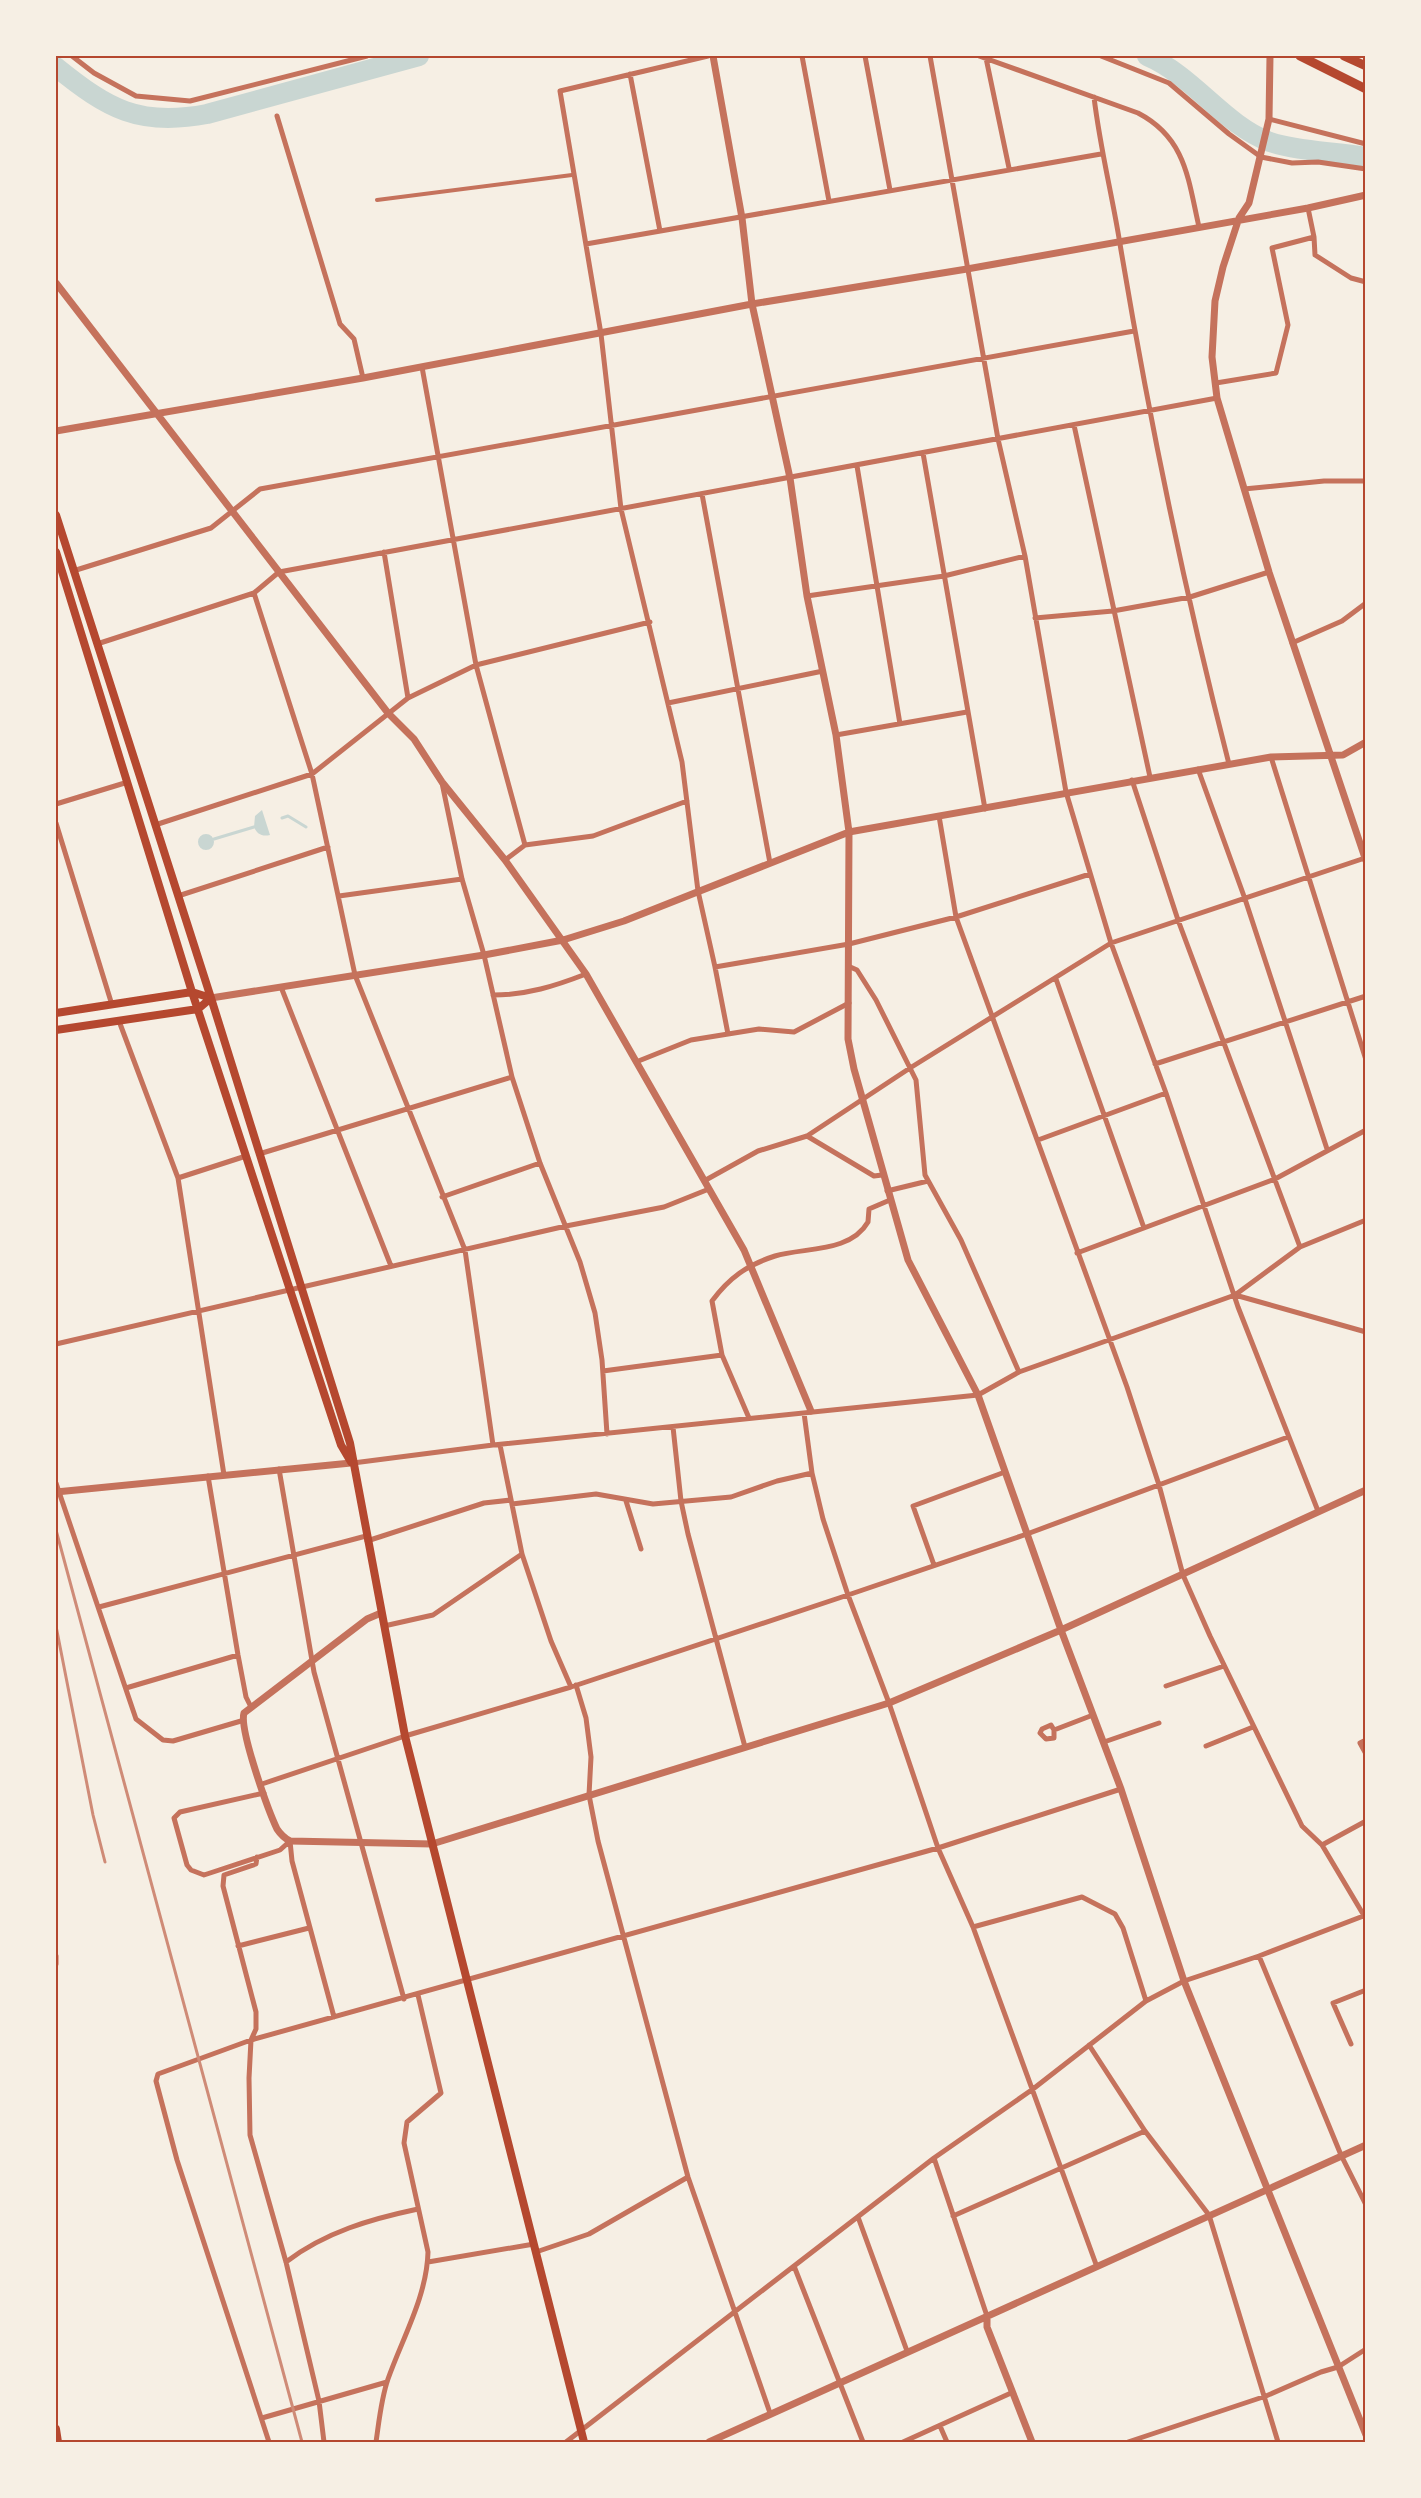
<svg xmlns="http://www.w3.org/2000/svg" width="1421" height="2498" font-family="Literata,serif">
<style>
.water{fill:#c9d6d2}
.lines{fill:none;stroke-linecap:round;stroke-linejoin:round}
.stream{stroke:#c9d6d2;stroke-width:3}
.river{stroke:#c9d6d2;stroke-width:20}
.pedestrian{stroke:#c5725c;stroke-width:4}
.minor{stroke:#c5725c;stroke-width:5}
.tertiary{stroke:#c5725c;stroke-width:7}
.secondary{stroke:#b5482f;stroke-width:8}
.trunk{stroke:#b5482f;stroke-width:9}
.rail{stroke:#cf8b77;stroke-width:3}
.neatline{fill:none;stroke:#b5482f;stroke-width:2}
</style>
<rect width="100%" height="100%" fill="#f6efe4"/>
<path class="water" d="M262,810L270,835C262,837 257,834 254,827L255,816Z
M198 842a8 8 0 1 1 16 0a8 8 0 1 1-16 0Z"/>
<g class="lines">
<path class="stream" d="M282,818L288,816L306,827
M214,839L254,827"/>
<path class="river" d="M1147,56C1194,76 1224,125 1270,142C1300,152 1335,151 1366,157
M56,67C108,109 139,127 207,114L419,56"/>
<path class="pedestrian" d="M377,200L572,175"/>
<path class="minor" d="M72,56L94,73L136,96L190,101L367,56
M708,56L560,91L601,334L621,509L682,762L698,891L715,967L849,944L956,917L1090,874
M802,56L829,201
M865,56L890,190
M930,56L998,439L1025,556L1066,792L1111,943L1166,1093L1238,1307L1318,1511
M979,56L1138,113C1186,138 1188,179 1199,227
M1101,56L1169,83L1229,134L1261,157L1292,163L1318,162L1366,169
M986,58L1009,168
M630,74L660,231
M1094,97C1100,148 1112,194 1120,244C1149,418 1185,593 1229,764
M277,116L340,324L354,339L363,378
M1269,119L1366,144
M1314,237L1315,255L1351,278L1366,282
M586,244L1101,154
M422,367L476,665L525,845L505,860
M1216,383L1276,373L1288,325L1272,248L1314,237L1308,208
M1074,425L1150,777
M923,453L985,809
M857,466L900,724
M1244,489L1324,481H1366
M702,494L770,863
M384,552L408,698
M73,571L211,528L260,489L1134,331
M254,593L312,774L355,975L465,1250L493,1445
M807,596L944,576L1025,556
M1035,618L1113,611L1190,597L1269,572
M1292,643L1342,621L1366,603
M97,644L254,593L279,572L1217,398
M668,703L823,671
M836,735L967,712
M1271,757L1366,1060
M1198,769L1245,899L1327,1149
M1132,780L1178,920L1300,1247
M442,783L462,879L484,955L512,1077L540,1163L580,1262L595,1313L602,1360L607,1434
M56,804L128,782
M939,816L956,917L1127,1387L1159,1485L1183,1575L1210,1636L1302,1826L1322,1845L1366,1919
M56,823L112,1005
M155,825L312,774L408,698L476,665L650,622
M525,845L593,836L687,801
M178,896L328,847
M339,896L462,879
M848,966L857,970L876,1000L916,1080L925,1175L961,1240L1019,1372
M715,967L728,1034
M1056,979L1144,1228
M281,987L391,1266
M493,995C527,995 555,986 586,974
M119,1021L178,1178L224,1475
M636,1062L691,1040L759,1029L794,1032L849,1003
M1155,1064L1366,996
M807,1136L874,1176L882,1175
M1038,1140L1166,1093
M259,1154L512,1077
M178,1178L246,1156
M704,1181L758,1151L807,1136L910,1068L1111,943L1365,858
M887,1191L928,1181
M442,1197L540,1163
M1077,1253L1275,1179L1366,1130
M1235,1295L1366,1332
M56,1344L566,1226L664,1207L709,1189
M722,1355L712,1301C729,1278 747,1265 775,1256C805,1247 850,1253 868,1222L869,1209L890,1200
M603,1371L722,1355L749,1418
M804,1413L812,1473L823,1519L848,1595L889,1703L938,1848L973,1927L1097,2267
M673,1427L681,1501L688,1534L745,1747
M500,1445L522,1554L551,1641L571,1687
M353,1463L493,1445L978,1395L1019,1372L1235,1295L1300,1247L1366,1220
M279,1469L314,1672L404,1999
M208,1476L238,1655L246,1697L251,1707
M56,1483L136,1719L163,1740L173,1741L241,1721
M626,1501L641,1549
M512,1504L596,1494L653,1504L731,1497L777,1481L812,1473
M367,1541L484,1503L511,1500
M934,1565L913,1506L1005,1472
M99,1607L366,1536
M384,1626L433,1615L522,1554
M576,1685L586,1718L591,1757L589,1795L598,1841L688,2177L770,2413
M1166,1686L1224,1666
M126,1688L238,1655
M1054,1730L1051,1725L1042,1729L1040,1733L1046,1739L1054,1738V1730L1093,1715
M1366,1740L1360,1743L1366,1754
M1104,1742L1159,1723
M1206,1746L1253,1727
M262,1784L405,1736L571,1687L848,1595L1027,1534L1288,1437
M264,1793L180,1812L174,1818L187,1865L191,1870L204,1875L280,1850L290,1841
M290,1841L292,1861L334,2017
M1322,1845L1366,1821
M257,1857L256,1864L224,1875L223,1886L256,2012V2029L251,2040L249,2078L250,2135L286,2262L319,2401L324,2442
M973,1927L1082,1897L1115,1914L1123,1928L1146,2001
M238,1946L309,1928
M56,1956V1964
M1259,1956L1341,2155L1366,2205
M1351,2044L1333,2003L1366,1990
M1089,2045L1145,2131L1209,2215L1278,2442
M934,2158L987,2316
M953,2216L1145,2131
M858,2217L907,2351
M536,2252L589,2234L688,2177
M286,2262C325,2232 371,2219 418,2209
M428,2262L534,2244
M794,2266L863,2442
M262,2418L387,2382
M940,2426L947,2442
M269,2442L177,2160L156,2081L158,2074L251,2040L938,1848L1121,1789
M376,2442C379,2422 381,2399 388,2379C402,2339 427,2296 428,2252L404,2143L407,2122L441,2093L418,1995
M566,2442L934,2158L1033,2089L1146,2001L1184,1981L1259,1956L1366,1915
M903,2442L1011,2393
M1128,2442L1266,2396L1321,2372L1338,2367L1366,2349"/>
<path class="tertiary" d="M1270,56L1269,119L1249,203L1239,218L1223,267L1215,301L1212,357L1217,398L1269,572L1366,861
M56,283L388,713L414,739L442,782L505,860L586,974L744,1250L811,1411
M56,431L363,378L752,304L967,269L1308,208L1366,195
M211,998L484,955L563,940L624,921L849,832L1271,757L1343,755L1366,742
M1366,1490L1061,1630L1121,1789L1184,1981L1366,2435
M56,1492L351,1463
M381,1613L367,1619L244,1713C239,1729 268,1810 277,1829C281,1835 284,1838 290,1841L432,1844L889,1703L1061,1630L978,1395L908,1260L854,1069L848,1039L849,832L836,735L807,596L790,478L752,304L742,218L713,56
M987,2316V2327L1032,2442
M709,2442L1366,2145"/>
<path class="secondary" d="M56,515L211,998L350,1443L405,1736L584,2442
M56,552L192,992L341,1445L351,1462
M56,1013L192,992L211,998
M56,1030L198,1009L211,998
M56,2429L58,2442"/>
<path class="trunk" d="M1300,56L1366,89
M1344,56L1366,66"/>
<path class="rail" d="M56,1530L302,2442
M56,1626L93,1815L105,1862"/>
</g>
<rect width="1421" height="2498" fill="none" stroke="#f6efe4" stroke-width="114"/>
<rect x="57" y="57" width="1307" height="2384" class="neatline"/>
</svg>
